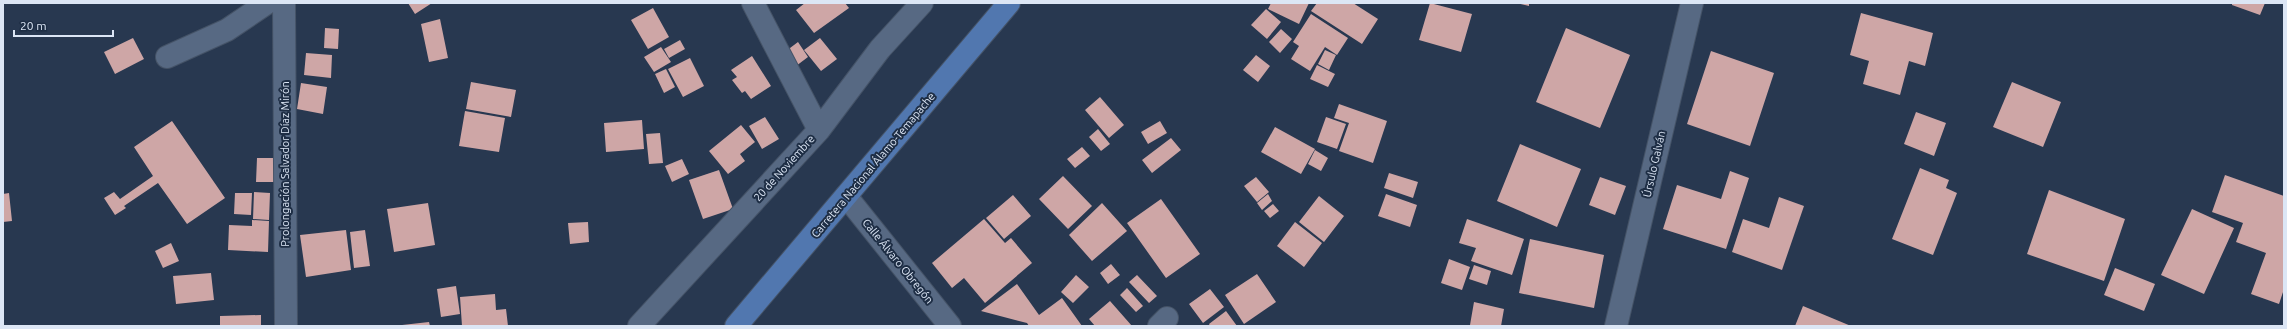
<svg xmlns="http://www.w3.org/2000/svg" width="2287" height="329" font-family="Ubuntu,sans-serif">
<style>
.building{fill:#cea6a6}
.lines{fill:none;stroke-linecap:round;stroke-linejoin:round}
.street-casing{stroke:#455367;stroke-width:24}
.primary-casing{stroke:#455367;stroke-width:24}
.street{stroke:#576983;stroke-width:22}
.primary{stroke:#5177af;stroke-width:22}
.labels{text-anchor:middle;stroke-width:4;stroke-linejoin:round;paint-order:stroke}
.street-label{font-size:11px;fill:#dce6f5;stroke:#1e2e45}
</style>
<rect width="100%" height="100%" fill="#283850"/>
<path class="building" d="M408,3H432L415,14Z
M805,3H845L849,8L814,33L796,10Z
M1271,3H1309L1299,24L1268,9Z
M1317,3H1353L1378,19L1362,44L1311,11Z
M1430,3L1472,14L1461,52L1419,40Z
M1516,3H1529V6Z
M2232,3H2265L2260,15L2232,5Z
M653,8L669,37L648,49L631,20Z
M1266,9L1281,22L1267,39L1251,25Z
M1861,13L1933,33L1925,66L1909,61L1900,95L1863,84L1869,61L1850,55Z
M1311,14L1348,38L1337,55L1325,47L1310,71L1291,59L1299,46L1293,42Z
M440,19L448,58L429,62L421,24Z
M325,28L339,29L338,49L324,48Z
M1566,28L1630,55L1600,128L1536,102Z
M1281,29L1292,39L1280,53L1269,42Z
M133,38L144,59L115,74L104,52Z
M820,38L837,59L821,71L804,50Z
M680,40L685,49L669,58L664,49Z
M798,42L808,57L796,66L786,51Z
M661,47L671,62L654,72L644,57Z
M1325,50L1336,55L1329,70L1318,64Z
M1711,51L1774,73L1750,146L1687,124Z
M306,53L332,55L331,78L304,75Z
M1256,55L1270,66L1258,82L1243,70Z
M752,56L771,86L751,99L745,91L742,93L732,80L737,77L731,70Z
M690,58L704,86L683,97L668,69Z
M1317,65L1335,74L1328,87L1310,79Z
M666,69L675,87L664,93L655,74Z
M471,82L516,90L511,117L466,109Z
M2012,82L2061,102L2043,147L1993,127Z
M301,83L327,87L323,114L297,109Z
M1100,97L1124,125L1109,138L1085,110Z
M1339,104L1387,121L1373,163L1339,151L1349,123L1334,118Z
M465,111L505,118L499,152L459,146Z
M1916,112L1946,123L1934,156L1904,144Z
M765,117L779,139L762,149L749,126Z
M1326,117L1346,124L1337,149L1317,142Z
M642,120L644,149L606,152L604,123Z
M172,121L225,198L187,224L158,183L124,206L126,208L115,215L104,198L114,192L120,199L153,176L134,147Z
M1160,121L1167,133L1148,144L1141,132Z
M741,125L755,142L740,154L745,161L728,174L709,151Z
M1275,127L1315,149L1301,174L1261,152Z
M1098,129L1110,144L1101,151L1089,137Z
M660,133L663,163L649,164L646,134Z
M1171,138L1181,150L1152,173L1142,160Z
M1520,144L1581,169L1557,227L1497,201Z
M1082,147L1090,156L1075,168L1067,159Z
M1315,150L1328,158L1321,171L1308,164Z
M257,158H274V182H256Z
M682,159L689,174L672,182L665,166Z
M1920,168L1949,180L1946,188L1957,193L1933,255L1892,239Z
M719,170L733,209L703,219L689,180Z
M1730,171L1749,178L1726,249L1663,229L1677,185L1721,199Z
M1389,173L1418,182L1413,198L1384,188Z
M2225,175L2284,196V289L2279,304L2251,294L2266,253L2236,242L2243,223L2212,212Z
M1063,176L1092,206L1068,229L1039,199Z
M1256,177L1269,192L1257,202L1244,186Z
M1600,177L1626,186L1615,215L1589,205Z
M2049,190L2125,219L2104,281L2027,254Z
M254,192L270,193L269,220L253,219Z
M9,193L12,221L3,222V194Z
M235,193H252L251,215L234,214Z
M1268,194L1272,201L1262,210L1257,203Z
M1386,194L1417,205L1410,227L1378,216Z
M1013,195L1031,216L1004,239L986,218Z
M1319,196L1344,216L1324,242L1299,222Z
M1779,197L1804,206L1782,270L1732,252L1743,219L1769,228Z
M1161,199L1200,254L1166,278L1127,223Z
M428,203L435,245L394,252L387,209Z
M1102,203L1127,231L1092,261L1069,235Z
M1273,204L1279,211L1270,218L1264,211Z
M2192,209L2234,228L2204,294L2161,275Z
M984,219L1005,243L1011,238L1032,263L985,303L964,278L952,288L932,263Z
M1467,219L1524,239L1512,275L1471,261L1476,248L1459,243Z
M252,220L269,221L268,252L228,250L229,225L252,226Z
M588,222L589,242L570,244L568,223Z
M1295,222L1322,243L1304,267L1277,246Z
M346,230L351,270L306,277L300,235Z
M365,230L370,266L354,268L350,232Z
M1530,239L1604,255L1594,308L1519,293Z
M171,243L179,261L163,268L155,251Z
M1449,259L1470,267L1462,290L1441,283Z
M1111,264L1120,275L1108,284L1100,273Z
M1474,265L1491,271L1487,285L1469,279Z
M2115,268L2155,284L2144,311L2104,295Z
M211,273L214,300L176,304L173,276Z
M1257,274L1276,302L1244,324L1225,295Z
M1076,275L1089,287L1073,303L1061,292Z
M1137,275L1157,296L1149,303L1129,282Z
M1017,284L1039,315L1062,298L1082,326H1029L1027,323L981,311Z
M456,286L460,314L441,317L437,289Z
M1127,288L1143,306L1136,312L1120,295Z
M1210,289L1224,307L1203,323L1189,304Z
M495,294L496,310L506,309L508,326H462L460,297Z
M1110,301L1132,326H1095L1089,319Z
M1474,302L1504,309L1501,326L1470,325Z
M1803,306L1851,326H1795Z
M1226,311L1237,326H1210L1209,324Z
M261,315V326H220V316Z
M429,322L430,326H402V325Z"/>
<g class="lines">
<defs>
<path id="street" d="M284,3L286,326
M753,3L819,130
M167,57L227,30L267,3
M846,196L950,326
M639,326L819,130L880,49L922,3
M1159,326L1167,318
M1616,326L1692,3"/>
<path id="primary" d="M736,326L1009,3"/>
</defs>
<use href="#street" class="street-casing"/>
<use href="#primary" class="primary-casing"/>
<use href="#street" class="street"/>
<use href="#primary" class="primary"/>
</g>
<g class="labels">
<g class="street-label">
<text transform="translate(285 164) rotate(-90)" y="4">Prolongación Salvador Díaz Mirón</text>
<text transform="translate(1654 164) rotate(-77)" y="4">Úrsulo Galván</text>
<text transform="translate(873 165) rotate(-50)" y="4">Carretera Nacional Álamo-Temapache</text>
<text transform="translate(784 168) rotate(-48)" y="4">20 de Noviembre</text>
<text transform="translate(898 261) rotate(51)" y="4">Calle Álvaro Obregón</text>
</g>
</g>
<rect width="2287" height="329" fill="none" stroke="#dce6f5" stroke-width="8"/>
<path d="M14 30v6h99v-6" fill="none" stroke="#dce6f5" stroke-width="2"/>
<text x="20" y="30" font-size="12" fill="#dce6f5" stroke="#1e2e45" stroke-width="3" paint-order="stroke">20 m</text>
</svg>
